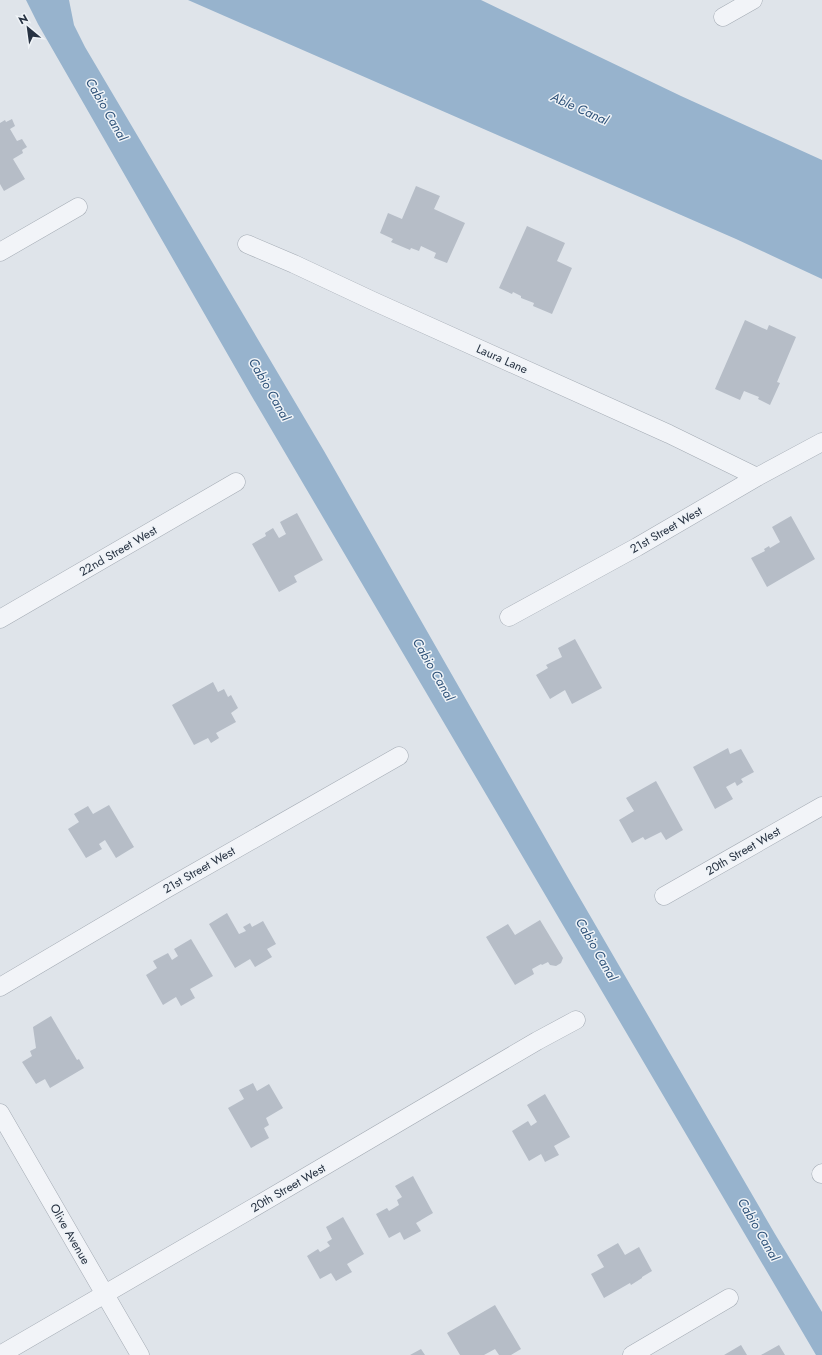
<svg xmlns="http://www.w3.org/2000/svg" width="822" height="1355" font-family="Jost,sans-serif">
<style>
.water{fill:#97b3cd}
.building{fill:#b6bdc7}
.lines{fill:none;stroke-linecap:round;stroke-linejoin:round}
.minor-casing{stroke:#a4abb4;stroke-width:19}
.minor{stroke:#f2f4f8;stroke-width:18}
.labels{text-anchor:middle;stroke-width:3;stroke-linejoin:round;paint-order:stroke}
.street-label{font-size:12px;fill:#273242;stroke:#eff3f7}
.water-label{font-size:13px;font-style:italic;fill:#2e5279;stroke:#eff3f7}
</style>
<rect width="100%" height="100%" fill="#dfe4ea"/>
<path class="water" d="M26,0H69L74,25L85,47L324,451L567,876L775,1234L822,1312V1355H816L251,395L38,24Z
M188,0H481L681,96L822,160V279L736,239Z"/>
<path class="building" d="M12,119L15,126L10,129L17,141L22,139L27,147L22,150L23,153L13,159L25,179L4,191L0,184V123L5,120L6,122Z
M416,186L440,196L434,209L465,223L447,263L434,258L436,253L421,246L419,251L411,248L410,250L391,242L393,239L380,233L388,213L402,219Z
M527,226L565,243L557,261L572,268L552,314L533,306L534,303L521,298V296L513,292L512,294L499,288Z
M745,320L767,330L769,325L796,337L777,382L780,383L770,405L758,399L759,397L744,391L740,400L715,389Z
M297,513L323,560L294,576L297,582L279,592L252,544L266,536L265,533L273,528L279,538L286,534L280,522Z
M791,516L815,559L767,587L751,558L765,551L764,549L769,546L770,548L780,542L772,527Z
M575,639L602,688L572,704L565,690L550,699L536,675L548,668L546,665L562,657L558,648Z
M213,682L218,692L224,689L228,697L231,695L238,708L231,713L236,722L216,733L219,738L211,743L208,738L194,745L172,705Z
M728,748L730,754L741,749L754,772L741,779L743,782L737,786L735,782L726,787L733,799L715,809L693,767Z
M656,781L683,830L666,840L661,832L645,840L643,837L632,843L619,820L634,811L626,798Z
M109,805L134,847L116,858L105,840L99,844L102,849L86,858L68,829L79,822L74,814L88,806L93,814Z
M227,913L239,934L246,931L243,927L250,923L252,927L263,921L276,944L267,949L272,957L255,967L250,959L235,968L209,924Z
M540,920L563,958L561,963L556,966L550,965L548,962L542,965L541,964L532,969L534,974L515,985L486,937L508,924L515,935Z
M191,939L213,976L190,989L195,998L181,1006L176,997L163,1005L146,975L157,968L153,961L168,953L172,960L178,956L174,949Z
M51,1016L77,1060L79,1059L84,1068L50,1088L45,1079L36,1084L22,1062L32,1056L30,1051L36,1048L33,1027Z
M253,1083L257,1091L269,1084L283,1108L266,1118L269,1125L264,1128L269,1138L251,1148L228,1108L244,1099L239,1090Z
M545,1094L570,1137L554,1146L559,1155L545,1162L541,1154L529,1161L512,1131L528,1121L531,1126L537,1122L527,1105Z
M413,1176L433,1213L416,1223L421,1231L404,1240L400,1232L389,1238L376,1214L387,1208L389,1211L399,1205L397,1200L402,1197L395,1186Z
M343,1217L364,1254L347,1264L352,1272L336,1281L331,1273L320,1279L307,1256L318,1249L320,1252L330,1246L327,1242L332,1239L326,1227Z
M618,1243L625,1255L639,1247L652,1271L642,1277V1278L631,1285L630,1283L604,1298L591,1274L604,1267L597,1255Z
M495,1305L521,1349L511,1355H499L495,1349L484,1355H460L447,1333Z
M741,1345L747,1355H724Z
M779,1345L785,1355H761Z
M421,1349L425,1355H410Z"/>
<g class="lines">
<defs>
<path id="minor" d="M723,17L753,0
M247,244L294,264L373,301L669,434L757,477
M0,252L78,207
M509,617L637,547L757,477L822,442
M0,619L236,482
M664,896L822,806
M0,987L166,889L399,756
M0,1113L140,1355
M821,1174L822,1173
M0,1355L265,1201L537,1041L576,1020
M632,1355L729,1298"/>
</defs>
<use href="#minor" class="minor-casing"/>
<use href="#minor" class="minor"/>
</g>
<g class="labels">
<g class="street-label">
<text transform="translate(502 359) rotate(24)" y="4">Laura Lane</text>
<text transform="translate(666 530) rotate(-30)" y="4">21st Street West</text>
<text transform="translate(118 551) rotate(-30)" y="4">22nd Street West</text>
<text transform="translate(743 851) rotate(-30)" y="4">20th Street West</text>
<text transform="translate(199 870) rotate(-30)" y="4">21st Street West</text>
<text transform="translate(288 1188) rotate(-30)" y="4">20th Street West</text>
<text transform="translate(70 1234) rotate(60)" y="4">Olive Avenue</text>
</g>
<g class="water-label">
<text transform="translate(580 108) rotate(24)" y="5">Able Canal</text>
<text transform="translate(107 109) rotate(60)" y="5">Cabio Canal</text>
<text transform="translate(270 389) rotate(60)" y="5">Cabio Canal</text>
<text transform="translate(434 669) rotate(60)" y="5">Cabio Canal</text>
<text transform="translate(597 949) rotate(60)" y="5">Cabio Canal</text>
<text transform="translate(759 1229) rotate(60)" y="5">Cabio Canal</text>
</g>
</g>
<g transform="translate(28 28) rotate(331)" stroke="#eff3f7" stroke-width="3" paint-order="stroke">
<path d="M0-3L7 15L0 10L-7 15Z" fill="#273242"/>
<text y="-6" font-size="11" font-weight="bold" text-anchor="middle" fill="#273242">N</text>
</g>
</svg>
